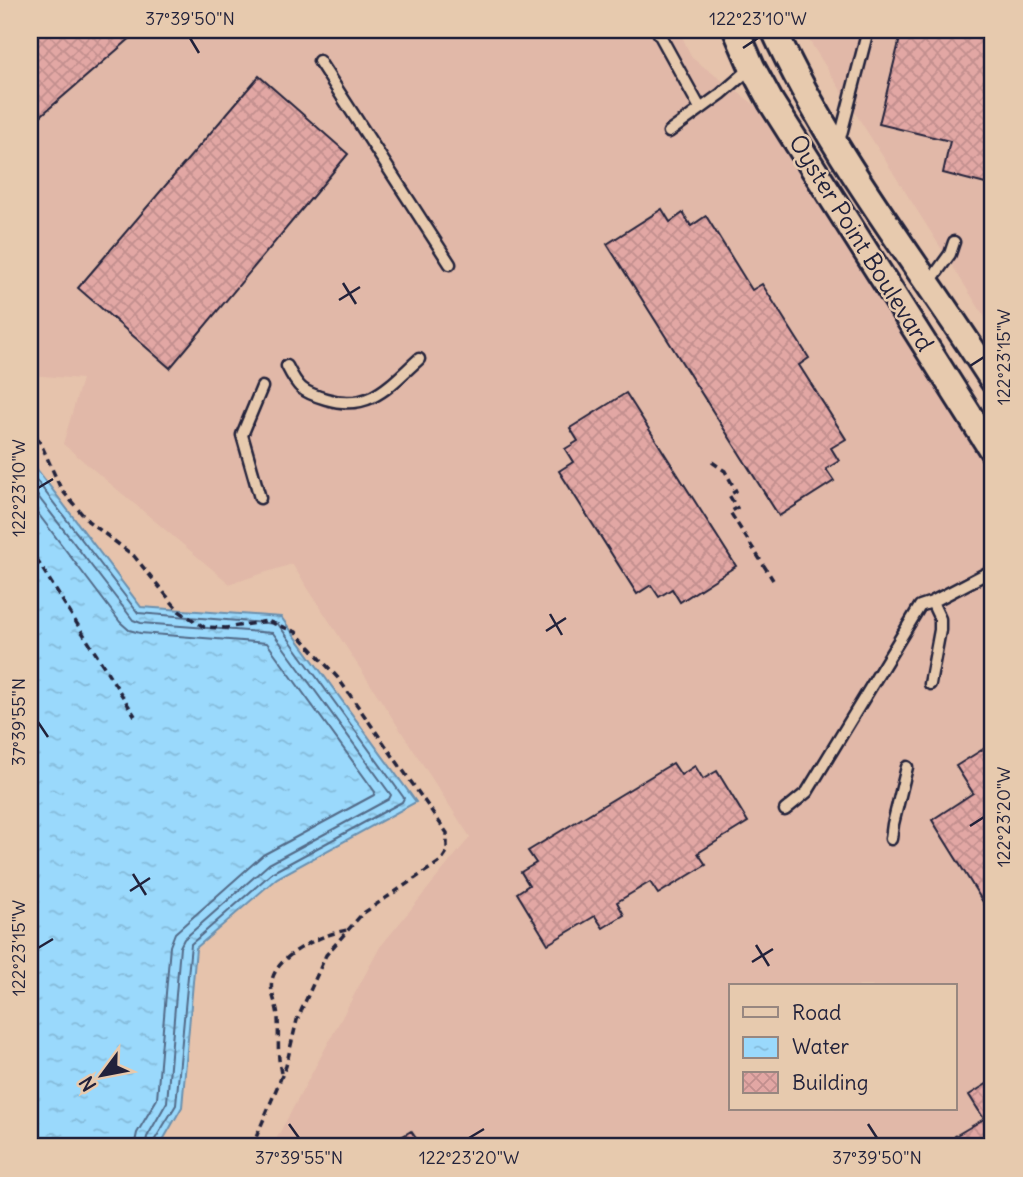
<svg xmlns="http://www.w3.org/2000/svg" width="1023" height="1177" font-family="Delius,sans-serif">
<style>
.built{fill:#e1b8a8;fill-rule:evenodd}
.water{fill:url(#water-ripples);stroke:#6a90af;stroke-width:2}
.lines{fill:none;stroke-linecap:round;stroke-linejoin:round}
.shore{stroke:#526b88;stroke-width:2}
.building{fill:url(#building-cross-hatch);stroke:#22223b;stroke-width:2}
.service-casing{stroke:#22223b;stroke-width:15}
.tertiary-casing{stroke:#22223b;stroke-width:30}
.path{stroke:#22223b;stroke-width:3.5;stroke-dasharray:7 5;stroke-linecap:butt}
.service{stroke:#e7caae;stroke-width:10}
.tertiary{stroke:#e7caae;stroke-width:24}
.ticks{fill:none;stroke:#22223b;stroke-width:2.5}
.labels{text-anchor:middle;stroke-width:5;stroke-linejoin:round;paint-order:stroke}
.street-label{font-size:24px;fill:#22223b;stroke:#e7caae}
.neatline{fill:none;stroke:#22223b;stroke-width:2.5}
.ticks-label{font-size:18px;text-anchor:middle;fill:#22223b}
</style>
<defs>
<pattern id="water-ripples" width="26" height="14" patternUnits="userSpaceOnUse" patternTransform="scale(1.75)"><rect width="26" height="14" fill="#9ad9fc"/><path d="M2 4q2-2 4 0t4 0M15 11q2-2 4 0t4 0" fill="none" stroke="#84bad9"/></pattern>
<pattern id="building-cross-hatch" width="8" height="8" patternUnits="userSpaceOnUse" patternTransform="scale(1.75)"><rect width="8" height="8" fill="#e2a7a4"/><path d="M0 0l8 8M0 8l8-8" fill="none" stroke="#c28f8e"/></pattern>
</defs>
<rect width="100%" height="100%" fill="#e6c3ac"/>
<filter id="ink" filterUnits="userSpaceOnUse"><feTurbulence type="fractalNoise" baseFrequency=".0143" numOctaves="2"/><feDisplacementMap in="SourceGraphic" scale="14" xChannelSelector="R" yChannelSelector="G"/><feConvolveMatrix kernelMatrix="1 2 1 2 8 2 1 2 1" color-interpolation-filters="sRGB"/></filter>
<g filter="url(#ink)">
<path class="built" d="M30,30H679L692,58L755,105L993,474V1147H272L380,947L470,837L292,564L230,584L63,444L82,379L30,375ZM731,986H955V1109H731Z
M809,30H993V330L807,37Z"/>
<path class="water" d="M30,460L141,607L281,617L416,802L277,878L196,948L182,1107L159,1147H30Z"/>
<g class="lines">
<path class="shore" d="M30,472L138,613L278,624L404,798L402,802L273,872L191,944L176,1105L154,1141V1147
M30,486L133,620L141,623L273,633L391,795L389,799L269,864L184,939L180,947L167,1102L147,1137L145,1147
M30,503L120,622L129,630L140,633L267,643L375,792L374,795L263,855L175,933L170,946L157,1099L137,1133L134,1147"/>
</g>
<path class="building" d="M30,30H140L30,125Z
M902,30H993V186L943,173L950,141L879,124Z
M259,76L348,154L170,368L78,288Z
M662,209L670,222L683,213L691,226L706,216L752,290L762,284L809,358L799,365L846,439L831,448L839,461L826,469L834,481L779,516L607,244Z
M626,393L736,566L680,602L672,589L659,597L651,585L637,594L559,471L573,462L565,449L578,441L570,428Z
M993,743V918L932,820L973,793L956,766Z
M673,763L681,775L695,766L703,779L717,771L748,822L698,853L706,865L658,894L650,882L617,902L624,915L603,928L595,916L548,944L517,893L529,885L521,872L536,863L528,851Z
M993,1080V1147H962L955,1136L984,1119L969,1095Z
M411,1131L422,1147H385Z"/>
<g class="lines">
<defs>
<path id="service" d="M657,30L700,108
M319,61L450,264
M669,132L721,94L751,68
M839,142L868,30
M929,283L950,254L954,242
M287,366C298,388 302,392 326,399C370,412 389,386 419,359
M260,498L242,435L262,387
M930,684L940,630V619L932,602
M785,810L807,792L920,606L932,602L993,570
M891,839L893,824L907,767"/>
<path id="tertiary" d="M736,30L752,67L771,102L993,452
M774,30C831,156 919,265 993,381"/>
</defs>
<use href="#service" class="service-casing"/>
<use href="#tertiary" class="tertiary-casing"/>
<path class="path" d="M30,427L41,444L61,489L88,521L134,556L179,611L204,627L226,628L267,621L296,632L338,678L447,833V852L441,861L362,914L326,955L297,1020L286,1066L252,1147
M712,462L725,471L736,491L729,495L737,508L730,512L773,580
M30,549L135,716
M281,1073C277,1054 279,1037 278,1018C278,1005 269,993 272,980C278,954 323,934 347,930"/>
<use href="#service" class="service"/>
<use href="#tertiary" class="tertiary"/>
</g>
</g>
<path class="ticks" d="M190,38L199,53M743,48L758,38M343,283L356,304M339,300L360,287M970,366L984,357M38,488L53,479M550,614L562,635M546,631L566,618M38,722L48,737M970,826L984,817M133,874L146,895M130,891L150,878M756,945L769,966M38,948L53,939M752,962L773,949M289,1124L299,1138M868,1124L877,1138M469,1138L484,1129"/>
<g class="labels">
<g class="street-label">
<text transform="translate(861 243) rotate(58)" y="8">Oyster Point Boulevard</text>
</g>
</g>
<rect width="1023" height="1177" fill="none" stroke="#e7caae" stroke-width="77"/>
<rect x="729" y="984" width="228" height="126" fill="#e7caae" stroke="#988780" stroke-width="2"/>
<rect x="743" y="1007" width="35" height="10" fill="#e7caae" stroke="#988780" stroke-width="2"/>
<text x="792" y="1020" font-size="21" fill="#22223b">Road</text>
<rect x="743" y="1037" width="35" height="21" fill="url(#water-ripples)" stroke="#988780" stroke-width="2"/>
<text x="792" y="1054" font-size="21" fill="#22223b">Water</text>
<rect x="743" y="1072" width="35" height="21" fill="url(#building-cross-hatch)" stroke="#988780" stroke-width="2"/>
<text x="792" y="1090" font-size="21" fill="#22223b">Building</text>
<g transform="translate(102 1075) rotate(238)" stroke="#e7caae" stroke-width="5" paint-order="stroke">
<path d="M0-5L12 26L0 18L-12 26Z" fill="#22223b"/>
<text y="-10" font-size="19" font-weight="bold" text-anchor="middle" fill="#22223b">N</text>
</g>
<rect x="38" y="38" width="946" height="1100" class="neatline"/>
<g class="ticks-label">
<text x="190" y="25">37°39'50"N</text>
<text x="758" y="25">122°23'10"W</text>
<text transform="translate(1004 357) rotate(-90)" y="6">122°23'15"W</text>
<text transform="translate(19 488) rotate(-90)" y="6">122°23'10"W</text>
<text transform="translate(19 722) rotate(-90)" y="6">37°39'55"N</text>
<text transform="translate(1004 817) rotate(-90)" y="6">122°23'20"W</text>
<text transform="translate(19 948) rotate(-90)" y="6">122°23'15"W</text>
<text x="299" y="1164">37°39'55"N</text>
<text x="469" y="1164">122°23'20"W</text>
<text x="877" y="1164">37°39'50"N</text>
</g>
</svg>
